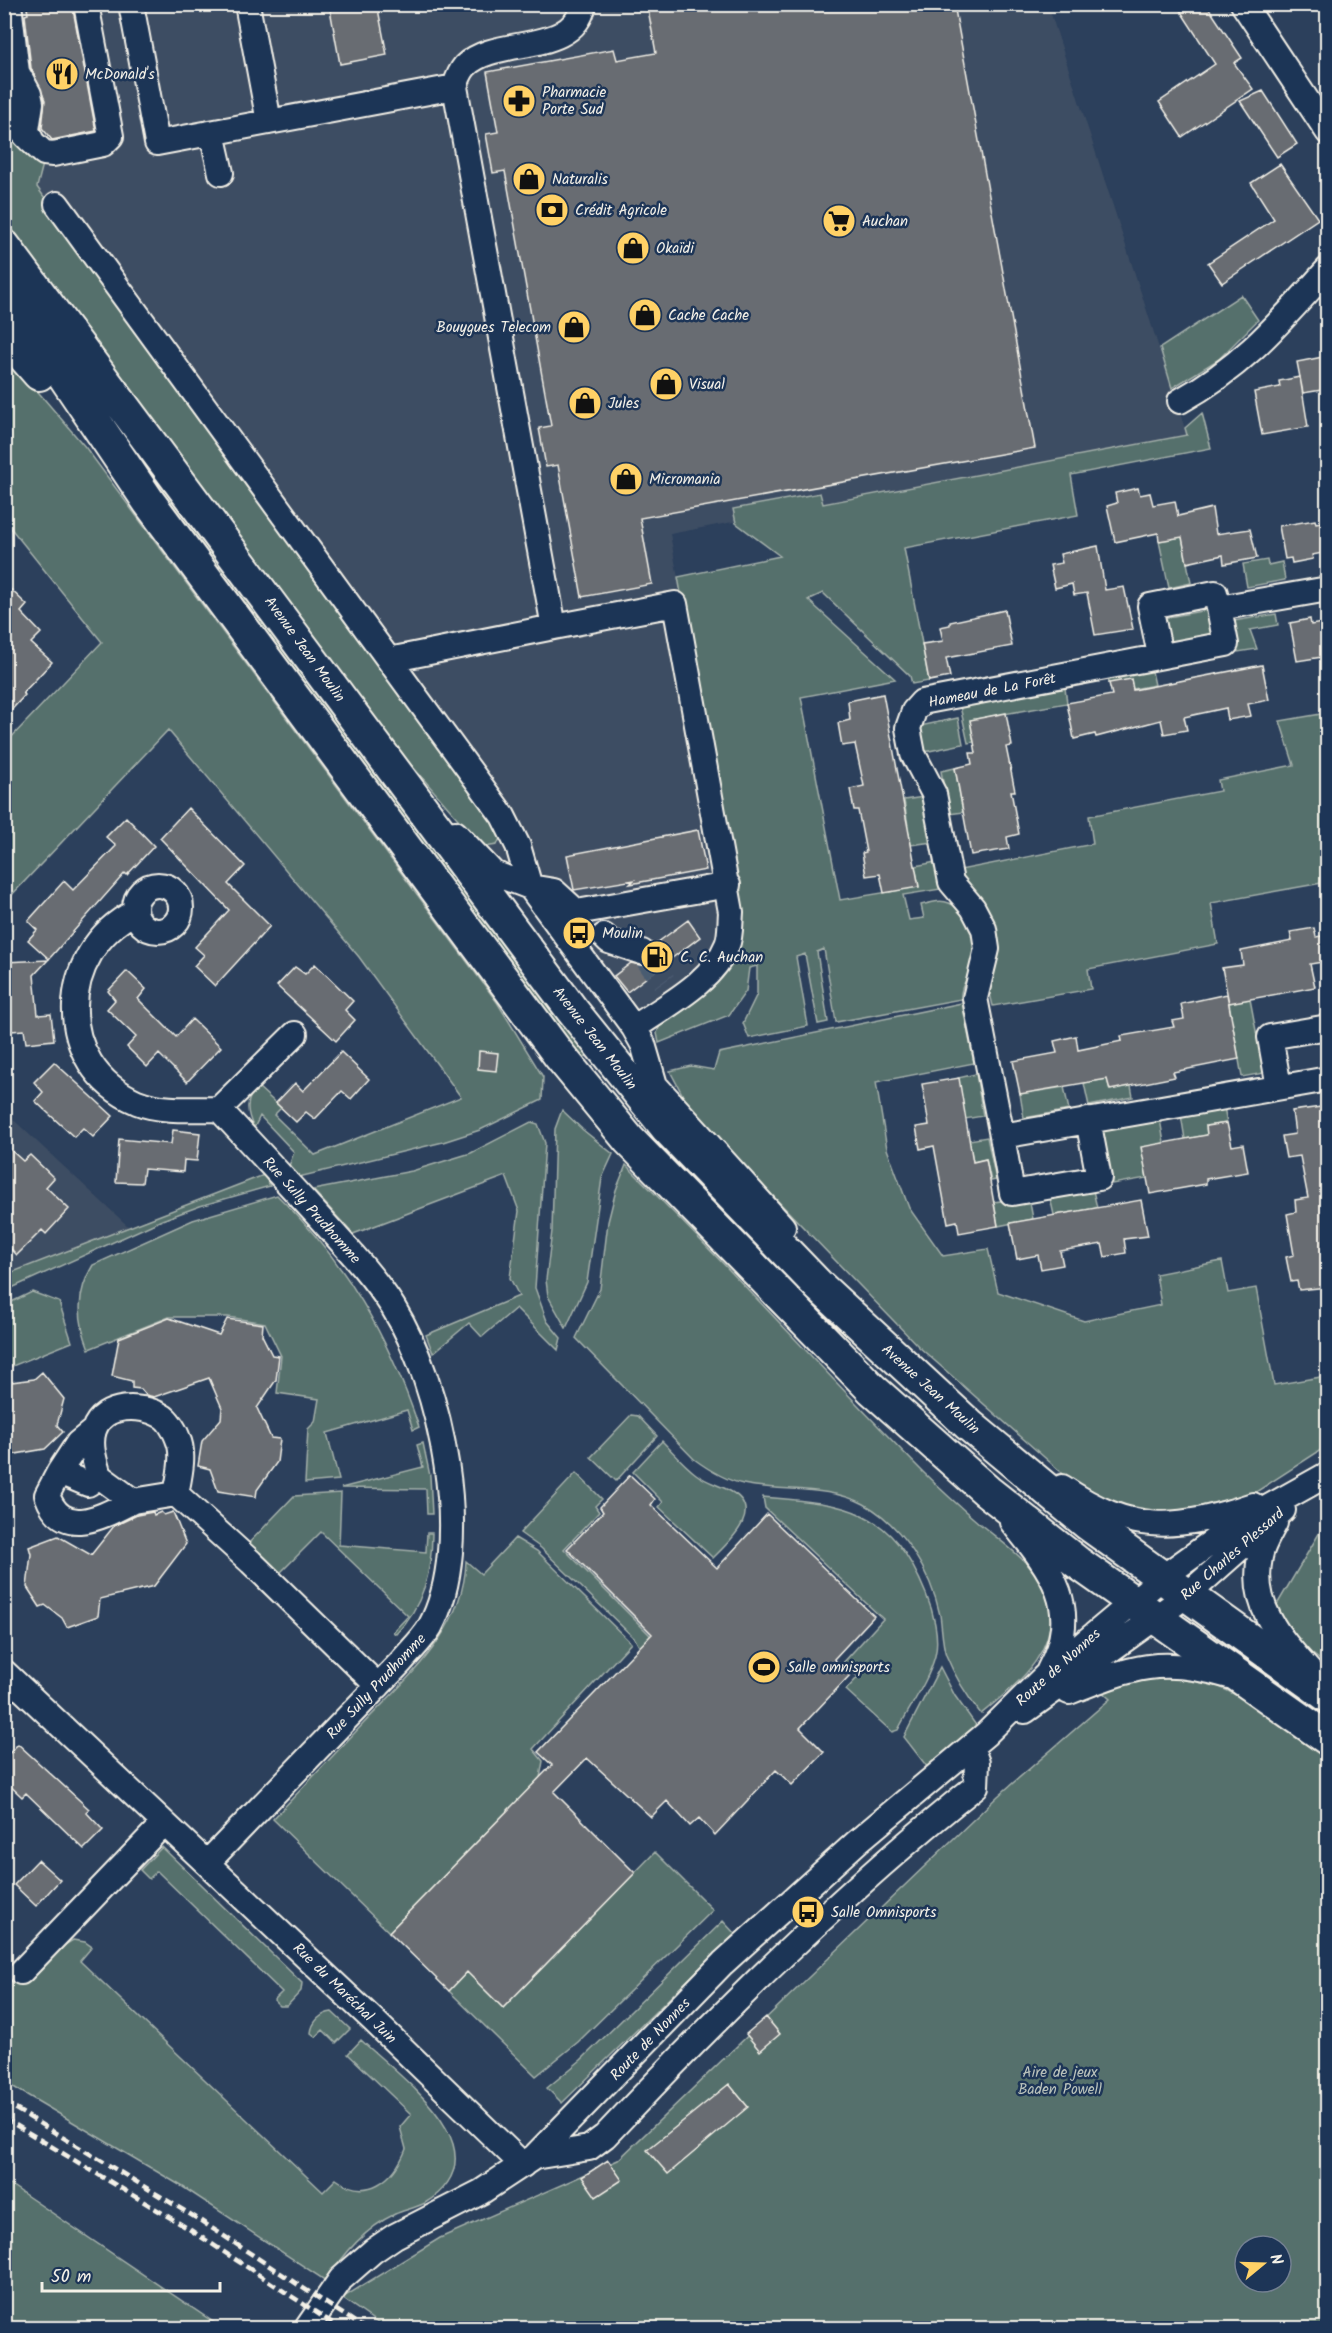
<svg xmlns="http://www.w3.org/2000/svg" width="1332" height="2333" font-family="Kalam,sans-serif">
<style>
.built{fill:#3e4d63}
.green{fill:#556f6c;stroke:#a4b0aa;stroke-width:1.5;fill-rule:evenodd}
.building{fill:#686c72;stroke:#f4f1e8;stroke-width:1.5}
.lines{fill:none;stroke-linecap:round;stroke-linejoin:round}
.minor-tunnel{stroke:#4a5b71;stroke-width:24;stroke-dasharray:24 12;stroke-linecap:butt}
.minor-casing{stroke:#f4f1e8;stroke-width:28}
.major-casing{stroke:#f4f1e8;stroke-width:36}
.minor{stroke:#1d3557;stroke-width:24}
.major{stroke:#1d3557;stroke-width:32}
.rail{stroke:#f4f1e8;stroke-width:4.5;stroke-dasharray:9 4.5;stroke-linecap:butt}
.labels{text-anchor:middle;stroke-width:5;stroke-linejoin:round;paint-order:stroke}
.poi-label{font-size:15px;fill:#f4f1e8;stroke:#1d3557;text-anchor:start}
.street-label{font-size:15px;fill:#f4f1e8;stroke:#1d3557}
.park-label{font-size:15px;fill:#bcc4bd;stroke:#1d3557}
</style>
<rect width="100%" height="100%" fill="#2c405c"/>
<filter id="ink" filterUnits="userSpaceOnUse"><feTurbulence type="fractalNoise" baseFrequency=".0167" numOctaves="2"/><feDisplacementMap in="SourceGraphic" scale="12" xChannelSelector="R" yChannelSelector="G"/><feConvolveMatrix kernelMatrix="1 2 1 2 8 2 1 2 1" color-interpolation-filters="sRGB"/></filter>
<g filter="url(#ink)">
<path class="built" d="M5,5H1048L1187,435L670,534L739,914L720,975L711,987L630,1042L5,204Z
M5,1112L130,1228L5,1275Z"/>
<path class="green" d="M4,117L43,164L37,187L498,830L500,838L497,845L484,847L477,841L368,715L5,221Z
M4,265L588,1055L581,1061L49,338L5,283Z
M1241,295L1258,320L1219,359L1172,388L1160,348Z
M4,352L86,448L497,1002L543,1077L542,1100L480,1130L443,1142L299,1177L289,1166L294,1152L260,1116L254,1128C246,1112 245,1100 257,1086L281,1108L274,1115L315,1155L461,1097L359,957L168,730L5,902V744L102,642L5,521Z
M1202,413L1211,448L1071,475L1078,515L904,548L929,681L912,684L910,676L823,593L808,600L895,679L801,697L840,900L919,887L915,866L936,862L941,889L903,895L909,920L924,918L921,905C930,903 940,899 949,903C971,912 978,943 973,964C970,976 959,987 961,999L836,1022L824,949L817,952L828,1022L818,1024L805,954L796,957L808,1026L749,1038L743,1023L757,994V966L749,968L746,991L729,1015L659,1043L657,1033L660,1025L698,998L720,975L739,914L678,577L780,556L736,523L733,509L820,493L823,504L1187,435L1185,428Z
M1182,537L1191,583L1169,588L1159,541Z
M1267,560L1268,565L1282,562L1285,580L1247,587L1243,564Z
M1207,610L1211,635L1167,643L1163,618Z
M1276,614L1278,625L1250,630L1257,649L1238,652L1233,621Z
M1151,667L1155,685L1133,689L1131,679L1109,683L1108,675Z
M1065,688L1067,703L970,720L974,742L968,743L960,706Z
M1327,713V882L1211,903L1218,944L1088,969L1091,989L993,1006L960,870L1093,844L1089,816L1220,791L1218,780L1294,765L1280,721Z
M958,718L963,744L924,752L920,726Z
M955,768L963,812L949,814L941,771Z
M924,797L932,842L911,845L904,800Z
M1250,999L1264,1073L1242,1077L1229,1003Z
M962,1003L974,1063L876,1082L887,1149L909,1208L943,1256L988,1249L998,1292L1084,1321L1161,1305L1156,1274L1222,1261L1228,1293L1256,1288L1274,1385L1327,1376V1446L1256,1492L1189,1509L1163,1513L1140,1511L1116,1505L1069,1479L919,1347L744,1166L688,1105L670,1071L691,1066L714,1070L719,1053Z
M976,1074L983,1116L965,1119L958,1078Z
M1107,1079L1110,1090L1131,1086L1133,1097L1089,1106L1084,1083Z
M1064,1087L1069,1110L1024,1118L1020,1094Z
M1224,1107L1227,1123L1206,1126L1207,1135L1185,1139L1181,1115Z
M562,1110L583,1130L613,1154L602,1178L587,1282L566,1328L548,1296L546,1280L552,1231L555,1129Z
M1160,1119L1164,1143L1142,1148L1147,1178L1112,1184L1103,1128Z
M531,1122L538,1124L545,1143L535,1288L547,1321L561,1338L558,1350L516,1308L482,1337L469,1323L433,1353L426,1335L519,1296L510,1278L519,1211L506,1176L353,1234L313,1190L412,1171L471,1153Z
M987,1137L996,1180L991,1181L986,1159L973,1162L969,1140Z
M626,1165C728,1265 823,1371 923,1472C941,1490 960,1507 980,1524C1005,1545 1036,1564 1047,1596C1064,1649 1016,1685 981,1714C967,1696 955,1677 946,1655C942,1643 942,1628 940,1615C931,1573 903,1525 864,1504C828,1485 781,1492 743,1484C725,1480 709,1470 694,1459L576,1338L600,1289L608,1222L616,1190Z
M264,1175L270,1186L200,1206L162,1220L5,1291V1275Z
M1092,1186L1097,1208L1054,1215L1049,1193Z
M277,1195C346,1261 389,1338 419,1427L413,1430L407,1410L327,1433L339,1480L305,1483L308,1429L315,1422L319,1399L277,1393L281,1356L265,1323L228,1317H169L89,1349C77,1319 76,1293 93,1265L193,1220Z
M1029,1197L1033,1219L998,1226L994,1202Z
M32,1292L59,1302L72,1342L5,1369V1305Z
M631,1415L638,1416L657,1436L616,1481L591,1457Z
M662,1441C673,1452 684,1465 696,1474C706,1482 719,1485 730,1491C766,1510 729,1542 713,1558L659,1507L663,1502L633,1472Z
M423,1443L430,1476L432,1514H427L426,1489L341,1488L423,1467L417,1445Z
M576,1473L602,1499L595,1506L599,1512L564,1549L652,1637L640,1648L635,1639L541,1548L520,1533Z
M341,1493L339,1545L426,1552L427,1533H432C432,1572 423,1606 396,1634L393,1632L408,1616L321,1532L277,1576L246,1546L294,1496Z
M763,1497C847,1504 891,1507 926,1594C933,1611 940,1637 935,1656C928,1682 910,1706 898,1730L892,1732L846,1690L858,1677L843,1663L883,1619L765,1508Z
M1327,1520V1665L1306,1649L1275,1608Z
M515,1538L537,1551L631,1643L533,1749L543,1761L540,1778L389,1932L273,1819C303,1787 334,1755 364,1723C409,1676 464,1630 466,1561L481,1574Z
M940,1667L955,1696L978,1728L928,1768L904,1737Z
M1139,1677C1155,1677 1175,1674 1190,1677C1237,1687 1288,1730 1327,1755V2328H385L342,2298L440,2238L618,2160L998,1796L1110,1699L1101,1691ZM1245,2246H1281V2282H1245Z
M162,1847L302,1983L301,1991L287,2006H280L274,2000L282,1992L157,1871L149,1879L140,1870Z
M655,1852L713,1910L578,2042L536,2076L449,1991L467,1972L503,2008Z
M723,1921L735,1934L562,2103L547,2088L581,2060Z
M73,1940L85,1942L92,1947L80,1961L323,2192L336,2179C367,2202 394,2180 406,2149L400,2127L411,2114L348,2054L361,2040C401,2078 507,2152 425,2203C415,2208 404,2210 395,2214C365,2228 344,2254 326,2281L183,2187L5,2082L4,1969L10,1973L19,1962L35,1976L63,1946Z
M332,2012L350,2029L336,2043L323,2030L316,2037L311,2033C312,2022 321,2013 332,2012Z
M5,2181L222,2328H5Z"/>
<path class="building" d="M48,4H72L96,131L52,140L42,128L45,100L31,68L25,15L28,14L27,8Z
M329,4H377L387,55L340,64Z
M647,4H954L1035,448L640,518L652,584L582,597L558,465L546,467L539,428L551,426L505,171L493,173L486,134L498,132L487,72L614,49L617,60L656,53Z
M1176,4H1206L1242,58L1234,63L1253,89L1182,137L1159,102L1215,64Z
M1263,91L1297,144L1277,157L1240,101Z
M1280,164L1318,219L1222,283L1208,263L1274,219L1251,183Z
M1328,356V389L1303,393L1297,362Z
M1300,377L1308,427L1262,435L1254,392L1280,387L1279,381Z
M1138,488L1140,495L1150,493L1153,505L1175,501L1178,516L1212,508L1216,534L1250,529L1257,558L1224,564L1223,555L1187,563L1182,537L1159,541L1158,533L1115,542L1107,506L1117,503L1115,493Z
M1315,520L1316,523L1328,521V552L1312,555L1313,559L1292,563L1291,558L1285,559L1279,526Z
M1098,546L1105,590L1124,587L1133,629L1095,635L1087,593L1074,595L1072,584L1055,588L1050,565L1062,563L1060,554Z
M4,583L27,605L21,612L41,633L31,643L52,662L23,693L25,695L4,718Z
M1005,610L1012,646L946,658L950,677L929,681L922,644L943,641L940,627L950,625V622Z
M1310,619L1311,625L1328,622V656L1297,661L1290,623Z
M1262,665L1269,700L1248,704L1251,716L1228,720L1226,708L1184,717L1187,730L1164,734L1161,720L1096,737L1095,734L1074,739L1067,703L1112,695L1109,683L1131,679L1133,690Z
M883,694L919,887L884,893L880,874L866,876L862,853L866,852L858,810H854L850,789L864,786L855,744L842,746L838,723L850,720L848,701Z
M1006,713L1012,746L1006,747L1015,791H1011L1019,834L1007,837L1009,849L971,855L955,768L972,764L970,753H976L970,720Z
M188,808L245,866L228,884L270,926L215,986L194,966L204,955L195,947L229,910L160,838Z
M126,817L154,846L127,875L125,873L49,959L28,940L37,930L28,921L64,881L73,890L116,846L106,837Z
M698,830L706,870L630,884L634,880L574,890L567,855Z
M688,920L700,937L627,992L614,976L631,963L644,966L651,963L656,956L654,945Z
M1314,928L1316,937L1328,935V961L1310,964L1315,987L1229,1003L1222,968L1243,965L1241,951L1292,941L1290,932Z
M48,960L34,975L38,1015L51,1014L54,1040L26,1043L24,1030L11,1031L8,989H4V962Z
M315,964L353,1001L345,1010L355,1020L336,1041L277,986L295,967L305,974Z
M127,971L146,989L138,999L176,1037L192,1019L221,1047L187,1082L159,1054L147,1067L127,1047L136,1037L107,1009L115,1000L108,991Z
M1227,994L1239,1059L1173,1072L1175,1077L1110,1090L1107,1079L1020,1094L1013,1061L1057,1053L1054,1041L1076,1036L1078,1050L1122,1041L1121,1036L1174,1027L1172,1021L1184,1019L1181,1004Z
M479,1051L498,1053L496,1071L478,1069Z
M341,1052L369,1079L351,1099L342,1091L315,1119L306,1112L296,1122L276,1103L295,1083L303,1091Z
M54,1062L113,1116L93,1137L83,1128L74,1137L35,1101L43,1092L34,1082Z
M959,1078L973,1162L986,1159L998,1226L959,1233L957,1221L948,1223L934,1146L920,1149L916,1127L929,1125L922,1084Z
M1328,1106V1287L1299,1290L1297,1281L1291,1282L1286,1257L1294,1255L1287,1214L1296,1212L1295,1200L1308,1198L1300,1156L1286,1158L1282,1136L1295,1134L1292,1111Z
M1227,1123L1232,1146L1243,1144L1248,1172L1206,1179V1184L1150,1194L1141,1147L1207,1135L1206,1126Z
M173,1130L200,1133L197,1161L184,1160L183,1172L144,1169L142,1183L116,1182L119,1139L171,1144Z
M4,1144L23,1161L30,1155L54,1178L46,1187L69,1209L46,1234L42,1230L17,1255L4,1242Z
M1141,1200L1148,1236L1124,1239L1126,1253L1105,1257L1102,1244L1060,1251L1063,1265L1041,1269L1038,1255L1017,1259L1010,1223Z
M169,1318L219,1335L227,1319L263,1324L262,1335L272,1355L279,1356L276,1380L257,1408L271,1438L280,1439L277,1462L257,1490L256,1497L218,1491L210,1469L198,1466L202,1441L221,1419L222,1408L209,1378L154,1397L146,1395L141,1389L132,1388V1381L112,1376L119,1338Z
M42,1372L64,1399L57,1425L63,1432L45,1449L4,1456V1383L34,1379Z
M630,1475L655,1499L651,1505L717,1568L767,1514L874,1616L834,1659L850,1675L800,1728L824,1752L792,1785L776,1770L715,1835L699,1818L690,1826L667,1801L651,1817L587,1758L554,1792L635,1873L503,2008L467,1972L449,1991L389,1932L552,1765L538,1752L652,1634L567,1549L603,1512L600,1507Z
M153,1512L154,1515L161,1512L164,1515L173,1512L186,1544L154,1586L100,1599L98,1616L67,1627L62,1618L45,1605L40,1607L27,1587L31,1554L29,1547L58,1536L91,1555L114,1526L137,1515Z
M18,1744L89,1809L86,1812L103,1830L84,1849L26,1793L22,1797L4,1780V1759Z
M38,1860L60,1880L36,1906L14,1885Z
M766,2017L780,2034L760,2051L746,2034Z
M729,2084L748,2107L668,2174L647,2150Z
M608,2160L622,2180L596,2197L582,2177Z"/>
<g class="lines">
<path class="minor-tunnel" d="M590,923L604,936
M642,952L664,982"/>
<defs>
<path id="minor" d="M9,4L17,72L29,94L31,103L27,130L32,142L44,153L53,154L103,144L111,136L86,4
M131,4L157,143L455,87L554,627L389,660L503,816L518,846L530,887L634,1028L643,1044L655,1085L783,1227
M247,4L269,122
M1243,4L1328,132
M17,72C3,100 9,121 31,141
M455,87C457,80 460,72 465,66C496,35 573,57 584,4
M212,133L221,173
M57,204L389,660
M1180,401C1245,365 1279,323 1328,269
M1328,589L1219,608L1226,644L922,702L914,711L908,728L913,754L934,794L951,882L973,908L984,929L987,949L975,998L1002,1136L1328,1079
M554,627L675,604L731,912C730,923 731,936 727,945C712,983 666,1005 634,1028
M1160,655L1150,606L1215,593L1219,608
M455,833L493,873L530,887L554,891L577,912L728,885
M135 908a23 23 0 1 1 46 0a23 23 0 1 1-46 0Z
M135,912C56,952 53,1066 137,1102C162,1112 193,1109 219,1109L295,1034
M604,936L609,941L642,952
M1279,1087L1270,1037L1328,1027
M1002,1136L1012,1193L1099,1178L1088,1120
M59,1472L78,1443L94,1430
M99,1476L88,1484L59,1472L47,1495C63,1540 103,1516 133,1501
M1062,1487C1131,1534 1175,1531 1253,1505
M176,1494L133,1501L99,1476C95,1462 89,1445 94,1430C103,1403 142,1404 162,1416C168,1419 176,1432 178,1439C185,1454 179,1478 176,1494L251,1562L378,1686
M1012,1522C1051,1570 1083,1608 1049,1670
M1275,1523C1270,1533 1262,1545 1260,1557C1250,1608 1281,1639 1312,1674
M4,1672L372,2019L523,2165
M1069,1692C1132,1667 1162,1656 1229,1676
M1025,1711L1187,1595L1283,1510
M207,1863L401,1662C410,1651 423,1639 430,1627C475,1544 441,1384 393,1307C372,1274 344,1245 318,1216C285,1180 252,1144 219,1109
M21,1972L164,1823
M534,2157L589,2148L605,2136C722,2012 843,1892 976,1786L977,1763L971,1747
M307,2328L341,2279L373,2251L395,2236L481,2192L534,2157L723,1963L857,1842L986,1734L1046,1675L1163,1577L1233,1527L1328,1474"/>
<path id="major" d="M4,246L572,1010L667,1128L819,1286L969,1425L1088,1524L1328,1696
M4,297L50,355L149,502L559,1055L629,1140L872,1389L987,1491L1078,1563L1328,1739
M4,334L39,374"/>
</defs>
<use href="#minor" class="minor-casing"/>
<use href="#major" class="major-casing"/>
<use href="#minor" class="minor"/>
<use href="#major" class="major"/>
<path class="rail" d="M4,2102L198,2219L364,2328
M4,2118L189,2229L340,2328"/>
</g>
</g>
<defs>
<symbol id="restaurant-disc" viewBox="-11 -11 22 22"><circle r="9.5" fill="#ffd166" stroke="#1d3557"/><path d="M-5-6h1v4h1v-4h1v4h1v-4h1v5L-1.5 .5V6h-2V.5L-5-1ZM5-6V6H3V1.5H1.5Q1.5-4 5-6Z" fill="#111"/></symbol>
<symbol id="pharmacy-disc" viewBox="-11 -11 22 22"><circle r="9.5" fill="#ffd166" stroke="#1d3557"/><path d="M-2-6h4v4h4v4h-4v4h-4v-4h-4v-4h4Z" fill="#111"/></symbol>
<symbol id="shop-disc" viewBox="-11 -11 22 22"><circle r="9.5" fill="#ffd166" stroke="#1d3557"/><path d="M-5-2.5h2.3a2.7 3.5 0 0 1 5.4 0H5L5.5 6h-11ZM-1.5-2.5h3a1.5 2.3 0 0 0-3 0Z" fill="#111"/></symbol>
<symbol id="bank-disc" viewBox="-11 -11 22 22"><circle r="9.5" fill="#ffd166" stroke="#1d3557"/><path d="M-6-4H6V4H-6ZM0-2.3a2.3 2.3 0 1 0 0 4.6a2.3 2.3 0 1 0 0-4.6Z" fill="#111"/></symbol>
<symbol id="supermarket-disc" viewBox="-11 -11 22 22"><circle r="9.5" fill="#ffd166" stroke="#1d3557"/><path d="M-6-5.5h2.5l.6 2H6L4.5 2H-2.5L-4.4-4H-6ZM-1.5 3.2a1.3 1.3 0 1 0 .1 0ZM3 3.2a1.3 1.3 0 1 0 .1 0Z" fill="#111"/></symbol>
<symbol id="bus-disc" viewBox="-11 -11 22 22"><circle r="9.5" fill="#ffd166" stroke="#1d3557"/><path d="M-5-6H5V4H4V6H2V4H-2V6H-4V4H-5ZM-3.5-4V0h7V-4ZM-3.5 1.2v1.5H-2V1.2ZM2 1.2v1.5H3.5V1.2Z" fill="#111"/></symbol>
<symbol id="fuel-disc" viewBox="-11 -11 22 22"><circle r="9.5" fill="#ffd166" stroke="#1d3557"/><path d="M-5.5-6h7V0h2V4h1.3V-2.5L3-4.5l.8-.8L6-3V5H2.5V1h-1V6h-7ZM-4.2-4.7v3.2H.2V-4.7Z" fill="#111"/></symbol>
<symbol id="stadium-disc" viewBox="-11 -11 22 22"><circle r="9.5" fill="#ffd166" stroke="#1d3557"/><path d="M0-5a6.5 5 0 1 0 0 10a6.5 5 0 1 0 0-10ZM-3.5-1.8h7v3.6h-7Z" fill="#111"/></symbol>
</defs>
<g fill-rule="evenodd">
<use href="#restaurant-disc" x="43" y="55" width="38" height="38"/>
<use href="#pharmacy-disc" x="500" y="82" width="38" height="38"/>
<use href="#shop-disc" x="510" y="160" width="38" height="38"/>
<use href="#bank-disc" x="533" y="191" width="38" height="38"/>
<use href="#supermarket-disc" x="820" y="202" width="38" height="38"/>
<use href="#shop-disc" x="614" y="229" width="38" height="38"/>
<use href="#shop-disc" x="626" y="296" width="38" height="38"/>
<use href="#shop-disc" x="555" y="308" width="38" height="38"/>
<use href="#shop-disc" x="647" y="365" width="38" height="38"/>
<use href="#shop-disc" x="566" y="384" width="38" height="38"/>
<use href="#shop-disc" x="607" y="460" width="38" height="38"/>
<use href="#bus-disc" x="560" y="914" width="38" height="38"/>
<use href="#fuel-disc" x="638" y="938" width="38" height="38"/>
<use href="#stadium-disc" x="745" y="1648" width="38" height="38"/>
<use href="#bus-disc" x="789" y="1893" width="38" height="38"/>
</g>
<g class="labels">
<g class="poi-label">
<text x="85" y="79">McDonald's</text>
<text x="542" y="97">Pharmacie<tspan x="542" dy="17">Porte Sud</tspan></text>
<text x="552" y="184">Naturalis</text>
<text x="575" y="215">Crédit Agricole</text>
<text x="862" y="226">Auchan</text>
<text x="656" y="253">Okaïdi</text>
<text x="668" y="320">Cache Cache</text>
<text x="551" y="332" text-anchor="end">Bouygues Telecom</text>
<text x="689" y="389">Visual</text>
<text x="608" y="408">Jules</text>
<text x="649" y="484">Micromania</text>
<text x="602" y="938">Moulin</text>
<text x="680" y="962">C. C. Auchan</text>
<text x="787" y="1672">Salle omnisports</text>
<text x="831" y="1917">Salle Omnisports</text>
</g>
<g class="street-label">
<text transform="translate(305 649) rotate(54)" y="5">Avenue Jean Moulin</text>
<text transform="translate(992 690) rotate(-11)" y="5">Hameau de La Forêt</text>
<text transform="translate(595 1038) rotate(52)" y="5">Avenue Jean Moulin</text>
<text transform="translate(312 1210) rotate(48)" y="5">Rue Sully Prudhomme</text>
<text transform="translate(931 1389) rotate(42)" y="5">Avenue Jean Moulin</text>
<text transform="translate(1232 1554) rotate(-41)" y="5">Rue Charles Plessard</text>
<text transform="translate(1058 1667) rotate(-42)" y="5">Route de Nonnes</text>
<text transform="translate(376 1686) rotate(-47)" y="5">Rue Sully Prudhomme</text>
<text transform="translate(345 1993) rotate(44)" y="5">Rue du Maréchal Juin</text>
<text transform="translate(650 2039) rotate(-46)" y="5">Route de Nonnes</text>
</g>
<g class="park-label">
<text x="1060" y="2077">Aire de jeux<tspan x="1060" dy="17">Baden Powell</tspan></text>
</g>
</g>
<rect width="1332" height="2333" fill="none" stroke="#1d3557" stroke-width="24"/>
<rect x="12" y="12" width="1308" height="2309" fill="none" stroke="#f4f1e8" stroke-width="2" filter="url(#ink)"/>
<g transform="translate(1263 2264) rotate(71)"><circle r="28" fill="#1d3557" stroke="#738091" stroke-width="1.5"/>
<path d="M0-4.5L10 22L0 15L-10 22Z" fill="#ffd166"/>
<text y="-9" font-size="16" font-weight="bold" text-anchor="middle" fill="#f4f1e8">N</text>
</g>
<path d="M42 2282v9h178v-9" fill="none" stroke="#f4f1e8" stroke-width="3"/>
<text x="51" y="2282" font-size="18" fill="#f4f1e8" stroke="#1d3557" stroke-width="4.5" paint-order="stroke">50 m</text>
</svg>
